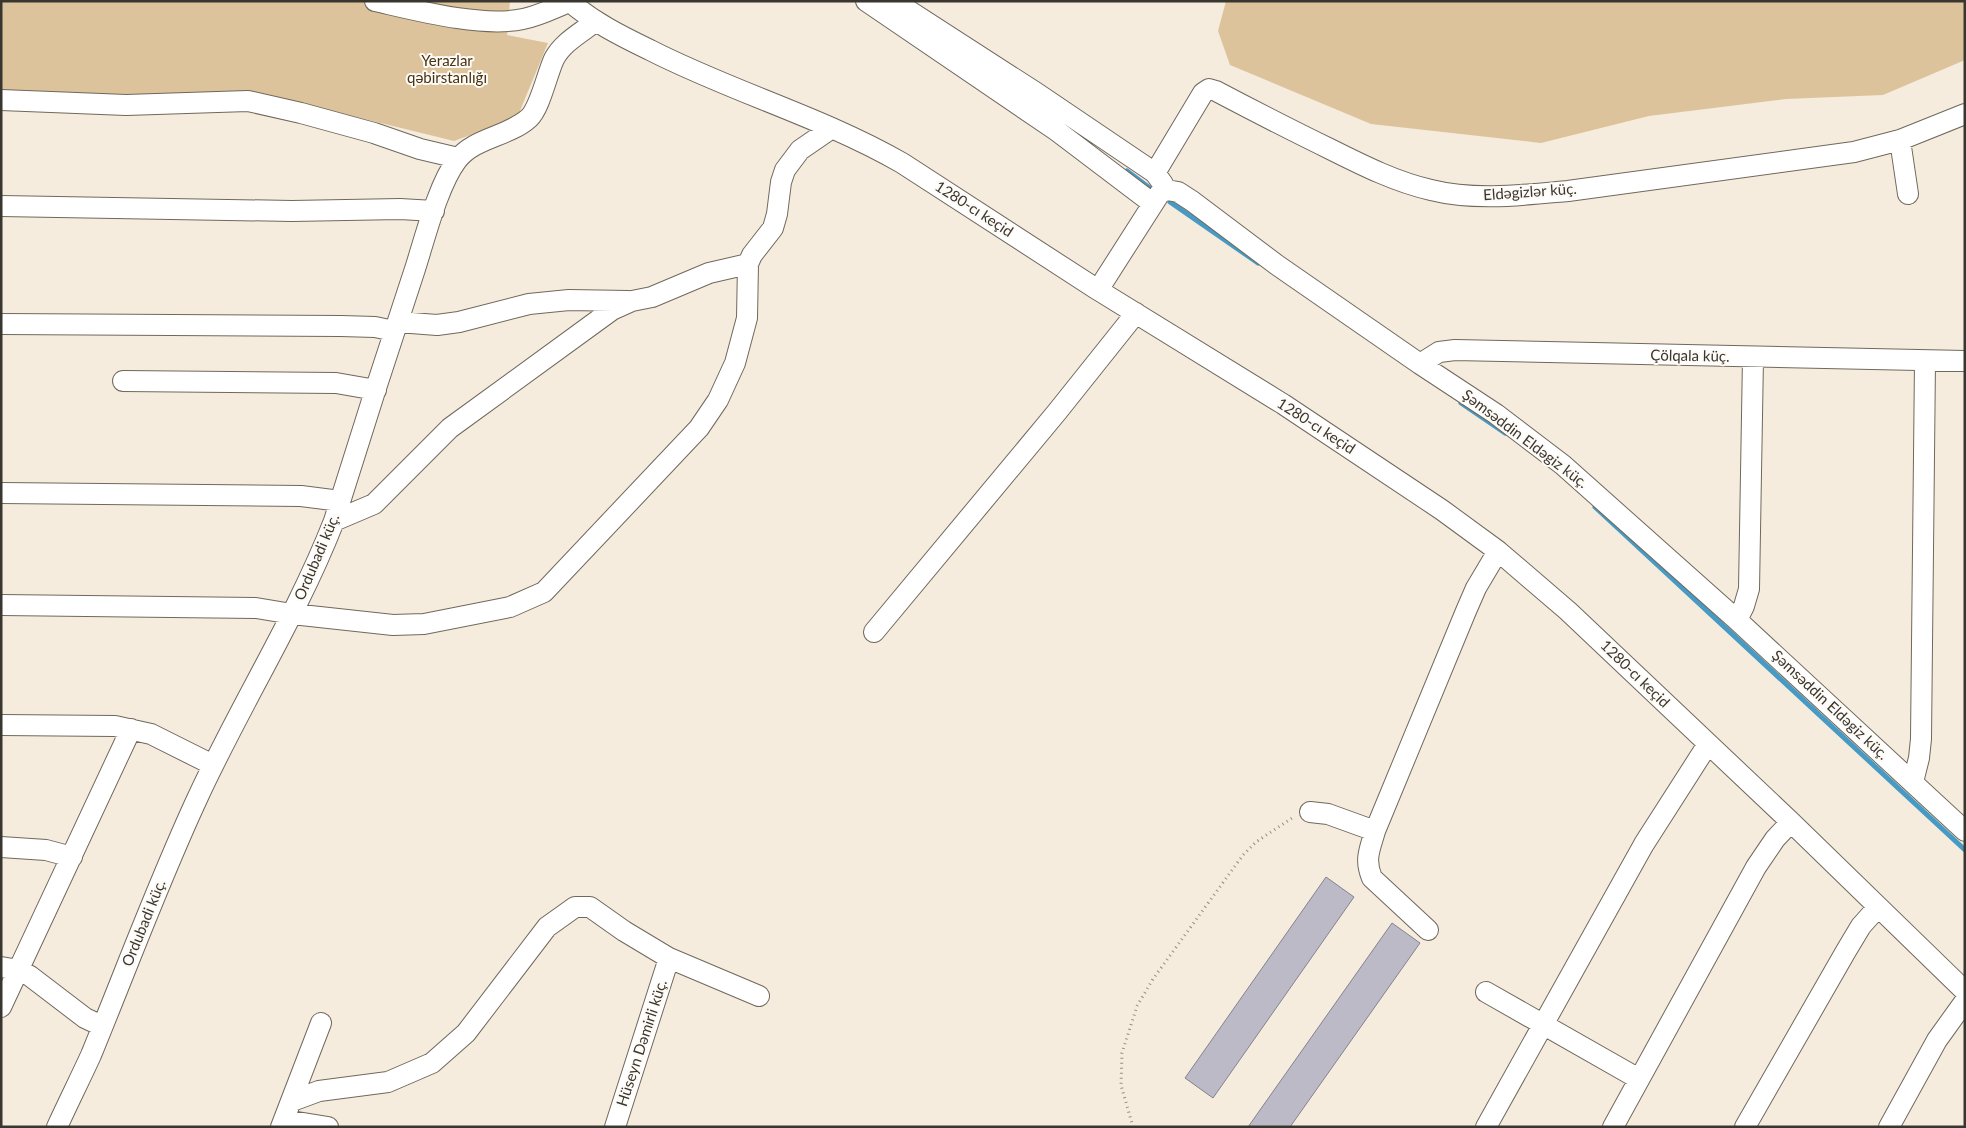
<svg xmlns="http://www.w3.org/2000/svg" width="1966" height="1128" font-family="Lato,sans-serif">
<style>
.green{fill:#ddc39b}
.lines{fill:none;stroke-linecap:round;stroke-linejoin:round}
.stream{stroke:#479ac3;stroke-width:5}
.building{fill:#bdbac8;stroke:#85818f}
.minor-casing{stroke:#70685c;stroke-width:22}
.path{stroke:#948e84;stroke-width:3;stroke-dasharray:1 4;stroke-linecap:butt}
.minor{stroke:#fff;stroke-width:20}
.labels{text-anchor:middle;stroke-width:4;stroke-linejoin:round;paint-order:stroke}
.park-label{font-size:15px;fill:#463415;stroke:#fefaf5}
.street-label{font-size:15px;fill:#393630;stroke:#fefaf5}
</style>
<rect width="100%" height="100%" fill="#f5ecde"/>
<path class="green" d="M1,1H510L507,35L548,43L517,118L454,141L287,100L218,96L92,95L1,91Z
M1226,1H1965V60L1883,95L1786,99L1649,116L1541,143L1371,124L1230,65L1218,31Z"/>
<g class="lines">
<path class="stream" d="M1127,171L1151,189
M1170,202L1258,263
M1461,403L1505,433
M1595,507L1965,850"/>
</g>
<path class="building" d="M1326,877L1354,897L1213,1098L1185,1078Z
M1392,923L1420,943L1290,1127H1248Z"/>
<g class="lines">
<defs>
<path id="minor" d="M375,1C415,10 482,28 523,19C539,16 554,8 569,2
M569,1C593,22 621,36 650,50C732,92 822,117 902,163L1098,290L1283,404L1442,510L1498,551L1568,611L1791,822L1965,991
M866,1L1057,131L1152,203
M894,1L1035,92L1155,173L1163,184
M1,100L126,105L248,101L301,113L374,133L420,149L458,158
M1900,140L1908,194
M1155,173L1203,93L1209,89L1216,91C1254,111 1293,131 1332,150C1364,166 1396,182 1431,190C1475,201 1523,195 1568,191L1854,152L1900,140L1965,114
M1,206L292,211L400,209L434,211
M1098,290L1160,193L1167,190L1178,192L1192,201L1277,265L1420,364L1496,414L1563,465L1737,620L1965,831
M398,322L437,325L459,322L529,304L569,300L628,301
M1,324L341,326L375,327L394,331
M1420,364L1439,352L1455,350L1965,361
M123,381L336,383L376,390
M1,493L301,496L340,501
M334,521L374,504L450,428L612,310L632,301L652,297L709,273L748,264
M1,605L256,608L292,614L393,625L424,624L510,607L544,592L699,428L718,400L735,363L747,318L748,264L752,255L773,228L777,214L781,182L785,170L800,150L832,128
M1737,620L1744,606L1749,589L1753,358
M874,632L1057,412L1136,313
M1,725L115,726L151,734L213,765
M1913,782L1919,758L1921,739L1925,361
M1310,812L1328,814L1375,831
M1,847L46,850L72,857
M1428,930L1372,878C1364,859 1370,849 1375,831L1466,611L1476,588L1498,551
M1,967L19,970L30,976L85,1018L102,1026
M1486,992L1639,1079
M1,1007L131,729
M292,1101L319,1091L388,1082L432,1063L466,1033L547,927L575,907H590L624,931L669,958L759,996
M285,1120L328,1127
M57,1127C68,1103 80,1079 91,1055C126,970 158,883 197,799C240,705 296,618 334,521C360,437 387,353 415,269C425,238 438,185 457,160C475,137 508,137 529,118C540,108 547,74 554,59C563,42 581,33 596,21
M281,1127L321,1023
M615,1127L669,958
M1486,1127L1644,844L1708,744
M1613,1127L1756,867L1775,839L1791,822
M1745,1127L1846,951L1861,926L1878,907
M1889,1127L1937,1040L1965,1001"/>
</defs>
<use href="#minor" class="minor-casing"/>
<path class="path" d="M1133,1127L1121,1085L1122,1053L1137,1006L1153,979L1243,855L1256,842L1295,816"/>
<use href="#minor" class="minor"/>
</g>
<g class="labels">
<g class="park-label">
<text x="447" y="66">Yerazlar<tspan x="447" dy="17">qəbirstanlığı</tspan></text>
</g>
<g class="street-label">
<text transform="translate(1530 192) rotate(-4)" y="5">Eldəgizlər küç.</text>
<text transform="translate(974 209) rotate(33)" y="5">1280-cı keçid</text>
<text transform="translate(1690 356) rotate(1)" y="5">Çölqala küç.</text>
<text transform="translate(1316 426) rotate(33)" y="5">1280-cı keçid</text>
<text transform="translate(1525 439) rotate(37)" y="5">Şəmsəddin Eldəgiz küç.</text>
<text transform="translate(317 557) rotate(-67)" y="5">Ordubadi küç.</text>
<text transform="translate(1635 674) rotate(44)" y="5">1280-cı keçid</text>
<text transform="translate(1830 705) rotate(43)" y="5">Şəmsəddin Eldəgiz küç.</text>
<text transform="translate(144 923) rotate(-68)" y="5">Ordubadi küç.</text>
<text transform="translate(642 1043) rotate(-72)" y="5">Hüseyn Dəmirli küç.</text>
</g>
</g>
<rect width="1966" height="1128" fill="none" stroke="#393630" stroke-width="5"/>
</svg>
